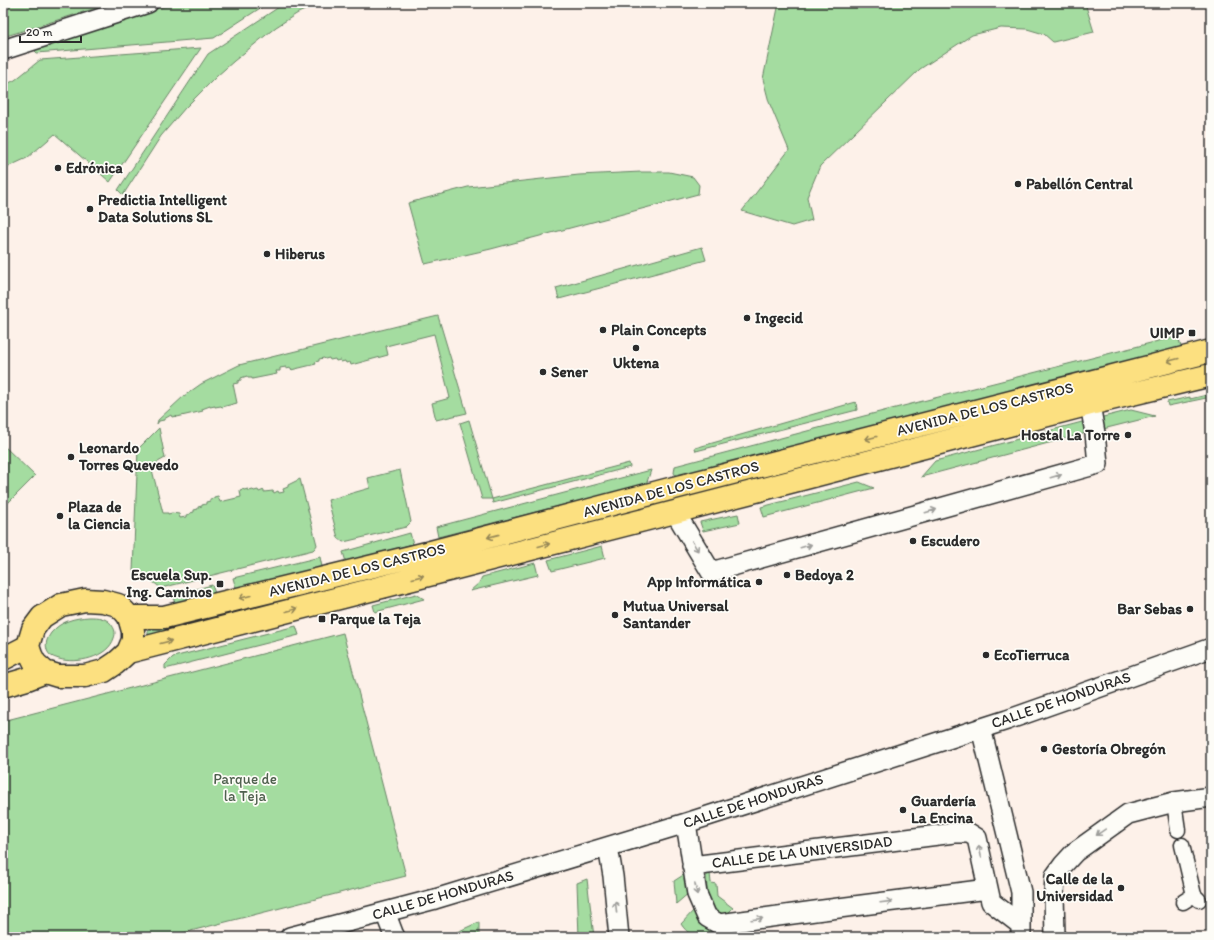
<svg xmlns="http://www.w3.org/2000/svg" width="1214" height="940" font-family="Itim,sans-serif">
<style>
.green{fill:#a4dca0;stroke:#688466}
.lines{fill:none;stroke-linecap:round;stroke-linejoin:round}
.pedestrian-casing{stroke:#2b2b2b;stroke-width:17}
.minor-casing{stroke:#2b2b2b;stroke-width:22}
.primary-casing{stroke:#2b2b2b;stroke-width:25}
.pedestrian{stroke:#fdfcf7;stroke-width:14}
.minor{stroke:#fdfcf7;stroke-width:19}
.primary{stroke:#fce080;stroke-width:22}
.oneway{stroke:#948656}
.oneway2{stroke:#9e9e9b}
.poi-dot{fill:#2b2b2b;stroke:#fdfcf7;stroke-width:1.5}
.labels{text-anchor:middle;stroke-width:3.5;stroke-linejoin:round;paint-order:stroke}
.poi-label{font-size:15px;font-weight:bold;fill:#2b2b2b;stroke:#fdfcf7;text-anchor:start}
.street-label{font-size:15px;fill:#2b2b2b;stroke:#fdfcf7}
.park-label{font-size:15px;fill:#4f604e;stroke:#fdfcf7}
</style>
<rect width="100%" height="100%" fill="#fdf1e9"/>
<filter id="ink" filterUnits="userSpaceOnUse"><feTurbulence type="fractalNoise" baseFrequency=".025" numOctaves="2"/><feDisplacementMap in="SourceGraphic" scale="8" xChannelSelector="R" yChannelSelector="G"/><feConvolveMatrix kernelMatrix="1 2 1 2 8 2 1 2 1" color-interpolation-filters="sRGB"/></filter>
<g filter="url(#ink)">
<path class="green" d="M3,3H112L3,37Z
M175,3H268L214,38L37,53L33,49Z
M285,3H321L298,13L276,27L234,61L217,76L185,108L161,136L123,195L118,190L208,54Z
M779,3H1085L1094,32L1053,42L1044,34L1027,29L1001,28L972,35L920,69L820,166L807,197L812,220L792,226L742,211L789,150L769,102L763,79Z
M201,48L110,182L55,134L27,158L3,169V86L15,80L40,60Z
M641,172H669L693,177L699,185L698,194L491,249L425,264L408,203L468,187L579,175Z
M702,247L706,260L559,299L556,288Z
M438,316L467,413L436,420L432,403L450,398L434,334L386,346L388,355L351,365L350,362L346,363L345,361L341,362L340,360L336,361L335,359L330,360L329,358L325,359L324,358L319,359V361L315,362L316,364L291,370V368L286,369V367L280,368V371H276L277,374L252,379V378H248L247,376L241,378V380L238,381V383L233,384L237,403L222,407L221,406L215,407V406L210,407V406L202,409L203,411L177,417L176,416L172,417L171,415L164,419V420L159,421L157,424L158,420L184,396L201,384L239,365Z
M1178,336L1181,347L733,462L676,476L674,473L675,466L864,416Z
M1211,390V397L1168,406L1167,402L1190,397V399L1207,395V391Z
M856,402L857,410L696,451L695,448Z
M1131,410L1155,416L1103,429L1099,418Z
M469,420L492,499L629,463L630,467L493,503L492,499H482L460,423Z
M1082,422L1086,433L921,477L935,461Z
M159,428L165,458L151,466L163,513H168V514L172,513L179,514L180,518L186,517V515L190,514V513L194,512V510L198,509V507L202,506V505L206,504V502L210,501V499L214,498V497L218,496L220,502L241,497L240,490L243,489L244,490L248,489L249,491L253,490L254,491L258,490L259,492L264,490V492L273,491L274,493L278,491L279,493L284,492L283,489L288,487V485L300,479L317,545L315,548L313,550L161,588L141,573L133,571L138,449Z
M3,445L35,476L3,508Z
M400,470L411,522L406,527L348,541L343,542L338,538L328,500L370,488L368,478Z
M651,470L647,482L642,485L438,537L436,527Z
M859,482L874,488L764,517L761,507Z
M738,514L740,523L703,531L700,522Z
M410,533L413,544L346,562L343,552Z
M602,546L605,558L552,571L548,560Z
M320,557L322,567L236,589L233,578Z
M535,563L538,575L470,591L479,583L482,577Z
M419,566L176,629L148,636V623Z
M212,585L216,596L175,606L173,595Z
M416,594L424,599L375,612L373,605Z
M89,617C93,617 98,617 101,618C105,619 109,621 111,624C115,629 116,633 114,638C108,658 76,664 59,659C53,657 49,656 47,650C45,643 47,639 51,633C61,621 74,618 89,617Z
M296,626L299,635L165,669V665L173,657Z
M343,633L406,876L167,937H3V721Z
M688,872L690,892L676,904L674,881Z
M710,873L711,883L716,884L717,896L733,908L726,915C705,916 708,892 706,876Z
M587,879L594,937H579L577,883Z
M694,910L702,925L711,931L703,937C693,937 687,933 681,924Z
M479,922V937H446Z"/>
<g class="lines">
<defs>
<path id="pedestrian" d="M1174,802L1178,830
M1182,845L1194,895L1199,900
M1183,902L1194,895"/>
<path id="minor" d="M3,50L148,3
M675,512L711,572L1098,464L1095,433L1090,404
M981,728L1021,892V933
M686,823L697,894L707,917L719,924L815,911L988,889
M608,847L613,876L619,937
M692,866L954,833H969L977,838L991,902L1021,925
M385,912L393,933L395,937
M290,937L435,899L686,823L1007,720L1211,648
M1055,937L1054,894L1055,876L1063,865L1075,852L1128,814L1174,802L1211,797"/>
<path id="primary" d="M85,600L103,601L118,605L125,612L129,617L133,631V640L128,652L116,663L104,671L85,676H58L45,672L35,663L31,655L28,646L33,629L42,617L61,605Z
M129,617H164L427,553L666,490L1211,351
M128,652L675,512L1090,404L1211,375
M3,659L28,646
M3,686L27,679L45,672"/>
</defs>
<use href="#pedestrian" class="pedestrian-casing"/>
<use href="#minor" class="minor-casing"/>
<use href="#primary" class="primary-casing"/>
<use href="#pedestrian" class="pedestrian"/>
<use href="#minor" class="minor"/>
<use href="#primary" class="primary"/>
</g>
<defs><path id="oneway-shaft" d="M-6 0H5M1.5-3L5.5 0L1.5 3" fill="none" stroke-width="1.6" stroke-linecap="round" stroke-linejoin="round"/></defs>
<g class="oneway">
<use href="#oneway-shaft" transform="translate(1173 360) rotate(166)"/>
<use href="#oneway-shaft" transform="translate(871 438) rotate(166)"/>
<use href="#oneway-shaft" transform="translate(493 536) rotate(165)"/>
<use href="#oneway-shaft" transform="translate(544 545) rotate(-14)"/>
<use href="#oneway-shaft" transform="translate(418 577) rotate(-15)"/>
<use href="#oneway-shaft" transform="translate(245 597) rotate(166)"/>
<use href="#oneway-shaft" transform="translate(292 610) rotate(-15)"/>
<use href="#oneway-shaft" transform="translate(166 642) rotate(-15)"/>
</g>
<g class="oneway2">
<use href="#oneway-shaft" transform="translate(1056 476) rotate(-16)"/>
<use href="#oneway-shaft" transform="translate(931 511) rotate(-16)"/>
<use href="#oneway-shaft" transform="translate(695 546) rotate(58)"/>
<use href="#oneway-shaft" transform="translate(806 546) rotate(-16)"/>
<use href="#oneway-shaft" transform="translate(1101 832) rotate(145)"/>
<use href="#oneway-shaft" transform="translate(980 851) rotate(-102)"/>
<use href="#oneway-shaft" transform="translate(696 889) rotate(79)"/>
<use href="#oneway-shaft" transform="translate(886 902) rotate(-7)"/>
<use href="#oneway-shaft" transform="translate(616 907) rotate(-96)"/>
<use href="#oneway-shaft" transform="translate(757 919) rotate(-7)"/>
</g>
</g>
<g class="poi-dot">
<circle cx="58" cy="168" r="4"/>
<circle cx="1018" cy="184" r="4"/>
<circle cx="90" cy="209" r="4"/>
<circle cx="267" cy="254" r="4"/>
<circle cx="747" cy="318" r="4"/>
<circle cx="603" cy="330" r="4"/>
<rect x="1188" y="329" width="8" height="8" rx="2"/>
<circle cx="636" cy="348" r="4"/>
<circle cx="543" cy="372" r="4"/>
<circle cx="1128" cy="435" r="4"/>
<circle cx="71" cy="457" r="4"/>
<circle cx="60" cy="516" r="4"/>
<circle cx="913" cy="541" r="4"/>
<circle cx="787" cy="575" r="4"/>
<circle cx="759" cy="582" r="4"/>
<rect x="216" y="580" width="8" height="8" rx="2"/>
<circle cx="1190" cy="609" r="4"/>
<circle cx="615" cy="615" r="4"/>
<rect x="318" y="615" width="8" height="8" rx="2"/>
<circle cx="986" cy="655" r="4"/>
<circle cx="1044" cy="749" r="4"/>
<circle cx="903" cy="810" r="4"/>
<circle cx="1121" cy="888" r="4"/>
</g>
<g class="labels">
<g class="poi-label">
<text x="66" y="173">Edrónica</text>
<text x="1026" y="189">Pabellón Central</text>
<text x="98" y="205">Predictia Intelligent<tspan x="98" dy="17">Data Solutions SL</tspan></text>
<text x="275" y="259">Hiberus</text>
<text x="755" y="323">Ingecid</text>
<text x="611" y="335">Plain Concepts</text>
<text x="1184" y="338" text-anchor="end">UIMP</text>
<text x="636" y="368" text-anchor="middle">Uktena</text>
<text x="551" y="377">Sener</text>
<text x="1120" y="440" text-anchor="end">Hostal La Torre</text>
<text x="79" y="453">Leonardo<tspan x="79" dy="17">Torres Quevedo</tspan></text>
<text x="68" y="512">Plaza de<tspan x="68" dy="17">la Ciencia</tspan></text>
<text x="921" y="546">Escudero</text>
<text x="212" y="580" text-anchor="end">Escuela Sup.<tspan x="212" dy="17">Ing. Caminos</tspan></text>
<text x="795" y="580">Bedoya 2</text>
<text x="751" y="587" text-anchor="end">App Informática</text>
<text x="623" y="611">Mutua Universal<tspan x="623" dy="17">Santander</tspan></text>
<text x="1182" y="614" text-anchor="end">Bar Sebas</text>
<text x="330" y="624">Parque la Teja</text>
<text x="994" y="660">EcoTierruca</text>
<text x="1052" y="754">Gestoría Obregón</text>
<text x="911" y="806">Guardería<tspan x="911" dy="17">La Encina</tspan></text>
<text x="1113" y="884" text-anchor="end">Calle de la<tspan x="1113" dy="17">Universidad</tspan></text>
</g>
<g class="street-label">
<text transform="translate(985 409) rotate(-14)" y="5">AVENIDA DE LOS CASTROS</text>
<text transform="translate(671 489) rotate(-15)" y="5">AVENIDA DE LOS CASTROS</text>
<text transform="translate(357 570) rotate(-14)" y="5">AVENIDA DE LOS CASTROS</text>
<text transform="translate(1061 700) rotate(-19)" y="5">CALLE DE HONDURAS</text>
<text transform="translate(753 801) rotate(-18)" y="5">CALLE DE HONDURAS</text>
<text transform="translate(802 852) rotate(-7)" y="5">CALLE DE LA UNIVERSIDAD</text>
<text transform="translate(443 895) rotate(-16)" y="5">CALLE DE HONDURAS</text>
</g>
<g class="park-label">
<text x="245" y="784">Parque de<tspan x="245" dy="17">la Teja</tspan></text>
</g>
</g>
<rect width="1214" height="940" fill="none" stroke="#fdfcf7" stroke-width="16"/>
<rect x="8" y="8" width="1198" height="924" fill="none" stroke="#2b2b2b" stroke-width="1.5" filter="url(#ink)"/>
<path d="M20 36v6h61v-6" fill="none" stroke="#2b2b2b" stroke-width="2"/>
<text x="26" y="36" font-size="12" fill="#2b2b2b" stroke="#fdfcf7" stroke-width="3" paint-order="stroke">20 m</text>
</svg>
